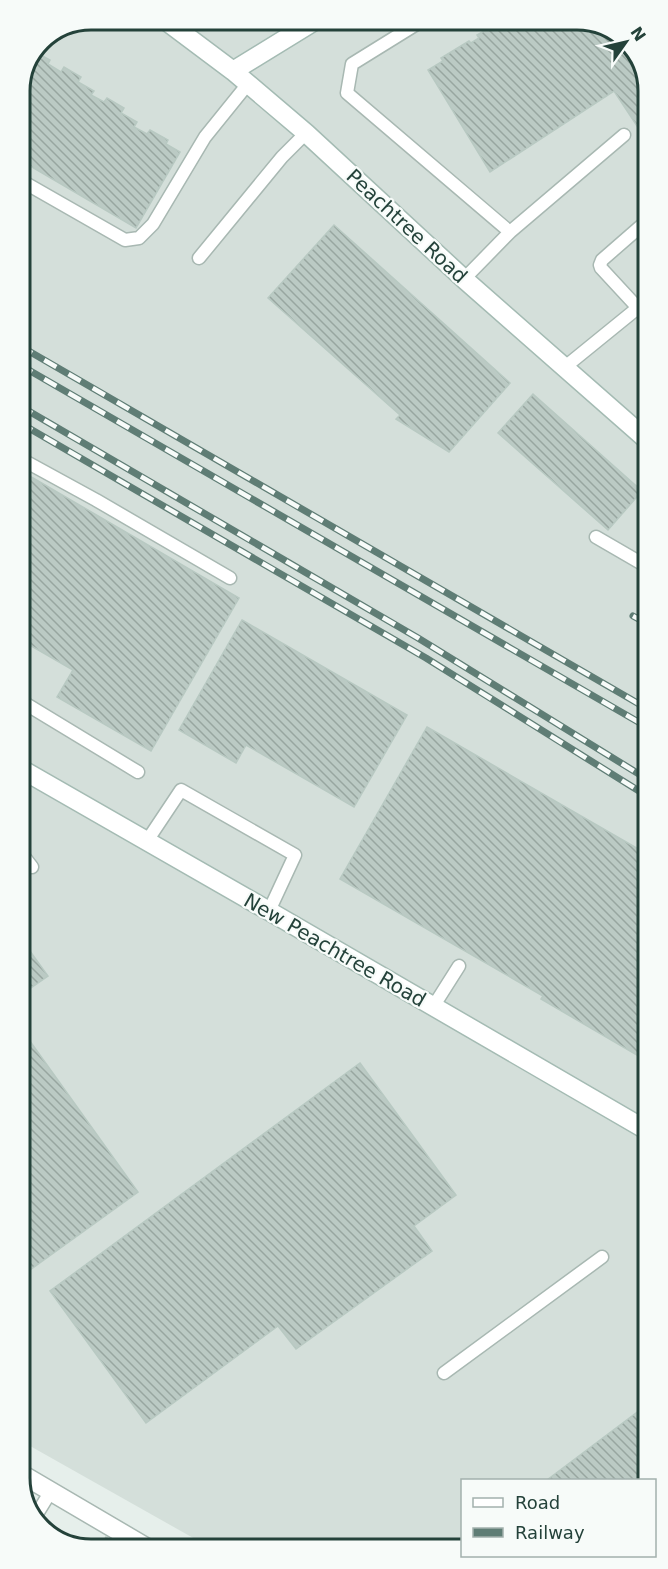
<svg xmlns="http://www.w3.org/2000/svg" width="668" height="1569" font-family="'DejaVu Sans',sans-serif">
<style>
.built{fill:#d4dfda}
.building{fill:url(#building-back-hatch);stroke:#b8c9c2;stroke-width:1.5}
.lines{fill:none;stroke-linecap:round;stroke-linejoin:round}
.lane-casing{stroke:#a8b8b2;stroke-width:15}
.street-casing{stroke:#a8b8b2;stroke-width:21}
.secondary-casing{stroke:#a4bbb3;stroke-width:21}
.lane{stroke:#fff;stroke-width:12}
.street{stroke:#fff;stroke-width:18}
.secondary{stroke:#fff;stroke-width:18}
.rail-casing{stroke:#5f7d75;stroke-width:7}
.rail{stroke:#f7fbf9;stroke-width:4.5;stroke-dasharray:14;stroke-linecap:butt}
.labels{text-anchor:middle;stroke-width:4.5;stroke-linejoin:round;paint-order:stroke}
.street-label{font-size:20px;fill:#24423a;stroke:#f7fbf9}
.rim{fill:none;stroke:#24423a;stroke-width:3}
</style>
<defs>
<pattern id="building-back-hatch" width="6" height="6" patternUnits="userSpaceOnUse" patternTransform="scale(1.5)"><rect width="6" height="6" fill="#bbcac4"/><path d="M-1 5l2 2M0 0l6 6M5-1l2 2" fill="none" stroke="#98a6a0"/></pattern>
</defs>
<rect width="100%" height="100%" fill="#e6efeb"/>
<path class="built" d="M91,20H582L621,34L645,68L648,1479V1480H462V1547L211,1548L23,1442L20,86L41,40Z"/>
<path class="building" d="M503,20H582L621,34L645,68V128L641,132L614,91L490,172L428,70L443,61L441,58L469,41L471,43L479,38L477,35Z
M35,52L50,60L48,64L61,72L64,67L81,77L78,82L94,91L91,95L104,102L107,98L124,108L121,113L137,122L134,127L147,134L150,130L168,140L166,144L180,152L136,228L20,160V86Z
M334,225L510,383L449,452L396,419L400,415L268,298Z
M533,394L642,491L608,530L498,433Z
M21,471L239,598L151,751L57,697L73,670L21,640Z
M242,620L407,715L354,807L246,745L236,763L179,730Z
M427,727L647,854V1061L541,999L543,996L340,879Z
M22,940L48,976L22,994Z
M22,1030L138,1192L23,1275Z
M360,1063L456,1195L414,1226L432,1251L296,1349L278,1326L146,1423L50,1291Z
M648,1404V1480H547Z
M106,1537L124,1549H98Z"/>
<g class="lines">
<defs>
<path id="lane" d="M423,20L352,64L347,93L510,232
M20,180L125,240L139,238L153,224L205,137L247,85
M199,258L282,157L306,133
M464,279L510,232L624,135
M638,308L601,268L600,265L602,260L641,226
M565,367L645,302
M21,459L96,500L230,578
M596,537L646,566
M21,701L138,772
M147,841L181,790L295,855L269,911
M22,854L32,867
M433,1007L459,966
M444,1373L602,1257
M35,1517L51,1491"/>
<path id="street" d="M23,1475L149,1549"/>
<path id="secondary" d="M165,20L233,71L306,133L464,279L646,439
M233,71L316,20
M21,769L269,911L648,1131"/>
</defs>
<use href="#lane" class="lane-casing"/>
<use href="#street" class="street-casing"/>
<use href="#secondary" class="secondary-casing"/>
<use href="#lane" class="lane"/>
<use href="#street" class="street"/>
<use href="#secondary" class="secondary"/>
<defs>
<path id="rail" d="M20,346L646,708
M20,365L647,727
M20,406L418,638L647,779
M20,423L426,658L647,796
M633,616L646,623"/>
</defs>
<use href="#rail" class="rail-casing"/>
<use href="#rail" class="rail"/>
</g>
<g class="labels">
<g class="street-label">
<text transform="translate(407 226) rotate(43)" y="7">Peachtree Road</text>
<text transform="translate(335 950) rotate(30)" y="7">New Peachtree Road</text>
</g>
</g>
<path d="M0 0H668V1569H0ZM91 30H577A61 61 0 0 1 638 91V1478A61 61 0 0 1 577 1539H91A61 61 0 0 1 30 1478V91A61 61 0 0 1 91 30Z" fill="#f7fbf9" fill-rule="evenodd"/>
<path class="rim" d="M91 30H577A61 61 0 0 1 638 91V1478A61 61 0 0 1 577 1539H91A61 61 0 0 1 30 1478V91A61 61 0 0 1 91 30Z"/>
<rect x="461" y="1479" width="195" height="78" fill="#f7fbf9" stroke="#a3b1ad" stroke-width="1.5"/>
<rect x="473" y="1498" width="30" height="9" fill="#ffffff" stroke="#a3b1ad" stroke-width="1.5"/>
<text x="515" y="1509" font-size="18" fill="#24423a">Road</text>
<rect x="473" y="1528" width="30" height="9" fill="#5f7d75" stroke="#a3b1ad" stroke-width="1.5"/>
<text x="515" y="1539" font-size="18" fill="#24423a">Railway</text>
<g transform="translate(626 42) rotate(56)" stroke="#f7fbf9" stroke-width="4.5" paint-order="stroke">
<path d="M0-4.5L10 22L0 15L-10 22Z" fill="#24423a"/>
<text y="-9" font-size="16" font-weight="bold" text-anchor="middle" fill="#24423a">N</text>
</g>
</svg>
